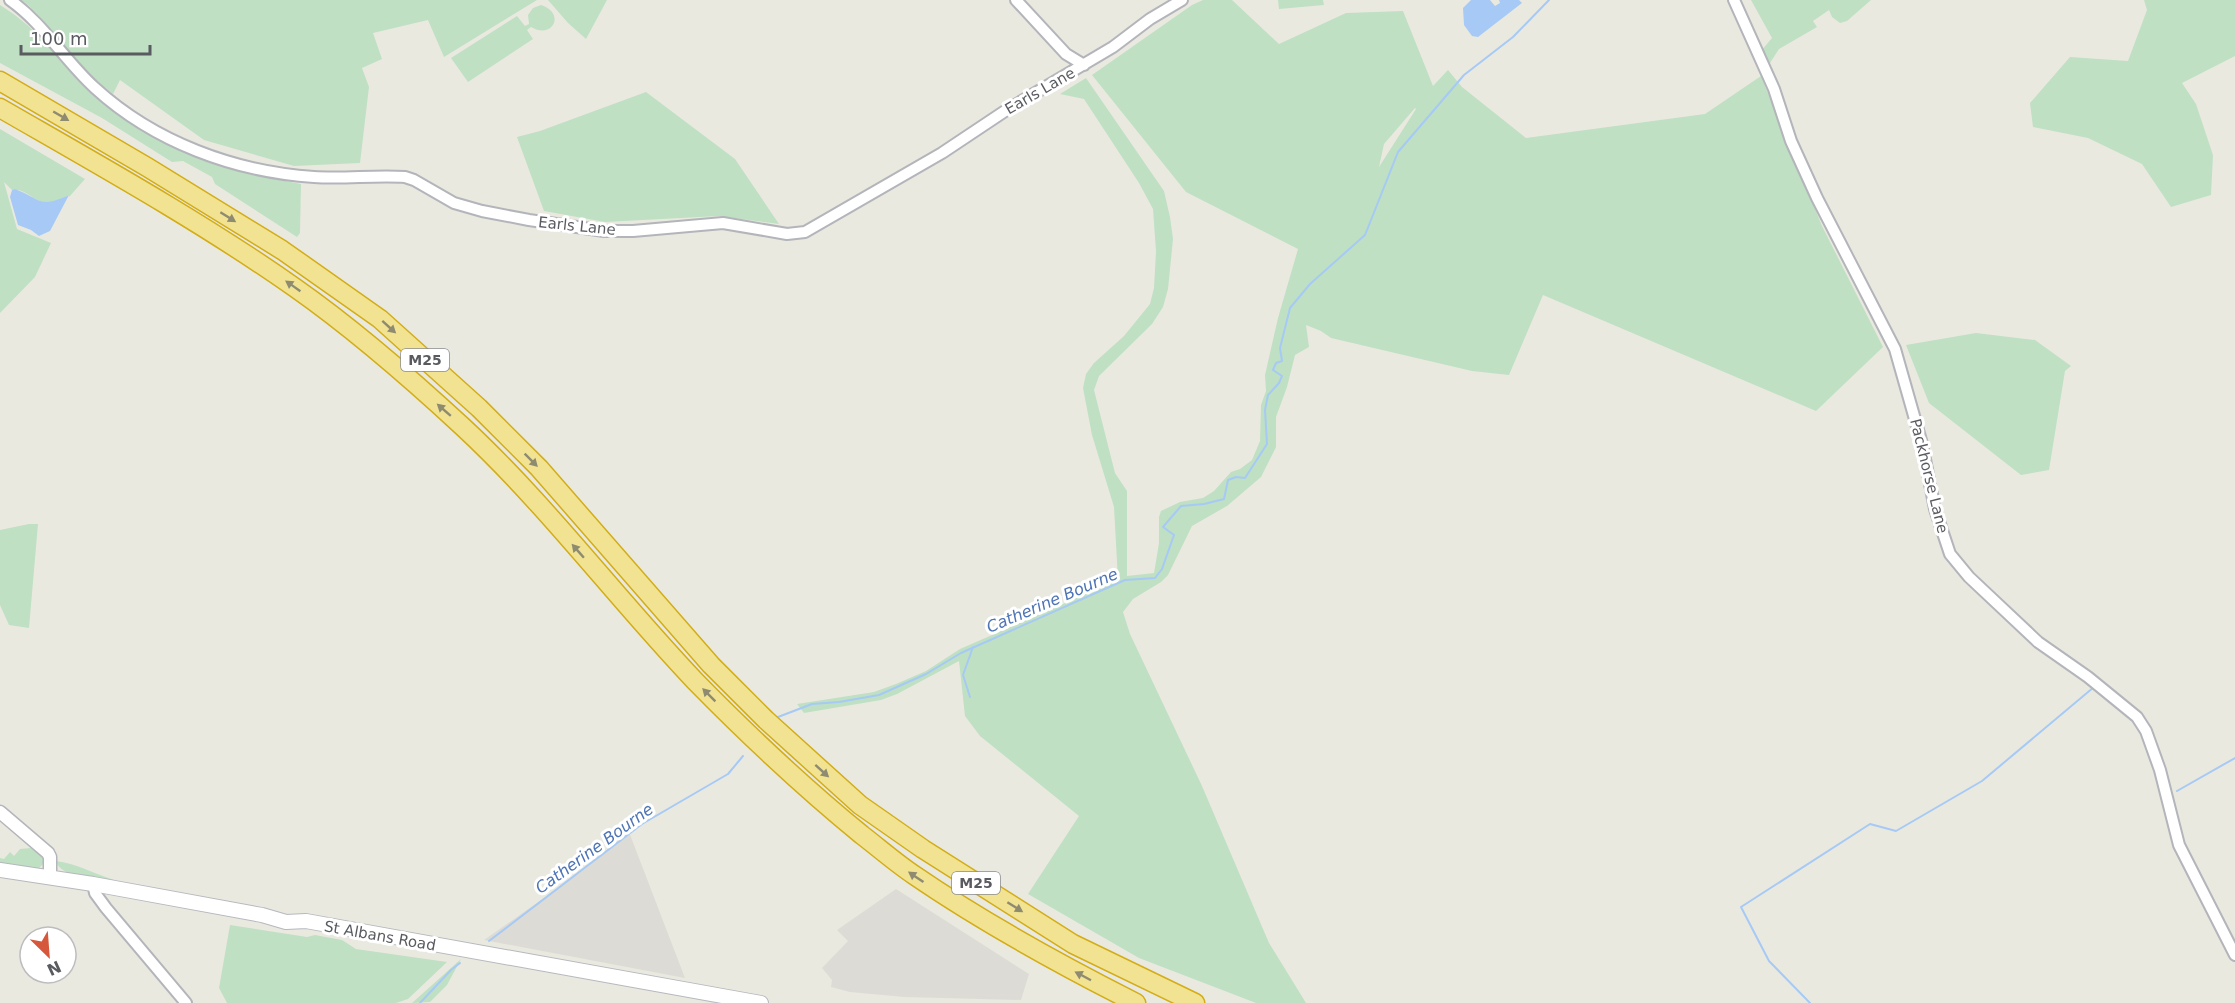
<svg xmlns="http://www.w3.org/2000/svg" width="2235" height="1003" font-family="'DejaVu Sans',sans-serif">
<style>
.industrial{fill:#dcdbd5}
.green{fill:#bfe0c3;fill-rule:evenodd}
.water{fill:#a6caf5}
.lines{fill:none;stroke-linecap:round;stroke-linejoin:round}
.stream{stroke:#a6caf5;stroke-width:2}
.minor-casing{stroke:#b3b5ba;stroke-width:14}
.tertiary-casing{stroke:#b3b5ba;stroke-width:15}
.secondary-casing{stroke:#b6b8be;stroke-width:16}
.motorway-casing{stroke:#d3ad18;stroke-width:21}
.minor{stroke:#fff;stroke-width:10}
.tertiary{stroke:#fff;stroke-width:12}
.secondary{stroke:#fff;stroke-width:14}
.motorway{stroke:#f1e391;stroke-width:18}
.oneway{fill:#8e8b71}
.labels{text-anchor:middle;stroke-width:6;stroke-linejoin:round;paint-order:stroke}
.shield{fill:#fff;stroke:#8b8c90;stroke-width:1.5}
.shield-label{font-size:14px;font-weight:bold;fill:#595b60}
.street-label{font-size:15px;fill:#595b60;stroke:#fff}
.water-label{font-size:16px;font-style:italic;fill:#4d74b4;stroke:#fff}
</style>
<rect width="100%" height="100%" fill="#eae9e0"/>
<path class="industrial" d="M629,832L685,978L484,940L585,869Z
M896,889L1029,974L1021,1000L904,997L850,992L831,987L832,980L822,968L848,941L837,930Z"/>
<path class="green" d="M21,0H537L444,57L428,20L373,33L382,59L362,68L369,87L360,163L294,166L204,140L120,80L113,94C95,80 79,65 65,49C51,32 40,12 21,0Z
M548,0H607L586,39L568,23Z
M1203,0H1232L1279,44L1346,13L1403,11L1433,86L1448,70L1462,87L1526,138L1705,114L1761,76L1822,226L1883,347L1816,411L1543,295L1509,375L1472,371L1331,338L1321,331L1306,325L1309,347L1295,355L1287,387L1276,417V447L1261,477L1227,506L1192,526L1168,575L1161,582L1133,599L1123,612L1130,634L1202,786L1269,943L1306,1003H1256L1139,958L1028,894L1079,816L980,736L965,716L959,661L897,694L881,700L804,713L797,704L874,692L896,684L926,671L960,649L1118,580L1114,507L1092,435L1083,388L1086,374L1094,363L1124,336L1150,304L1154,288L1156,251L1153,209L1139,183L1084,99L1060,94L1086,78L1164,191L1170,217L1173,239L1168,289L1163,307L1152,324L1099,376L1094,390L1115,473L1127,491V576L1154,573L1159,543V517L1161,511L1180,502L1203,498L1214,491L1231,472L1240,469L1252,460L1260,441L1261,405L1266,391L1265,375L1278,318L1298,249L1186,192L1092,75L1192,5ZM1415,108L1416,109L1379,167L1384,144Z
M1278,0H1323L1324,5L1279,9Z
M1751,0H1871L1847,21L1840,23L1832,17L1829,10L1813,21L1817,27L1779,49L1768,66L1761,51L1772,38Z
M2144,0H2235V56L2182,83L2196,104L2213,155L2211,195L2171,207L2142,164L2088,138L2033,127L2030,103L2070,57L2128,61L2147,10Z
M0,5C40,29 63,65 96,96C152,150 227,170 301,184L300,233L297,237L215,184L212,177L183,161L172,162L102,118L0,63Z
M541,5C566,13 553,40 531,27L527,30L533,39L468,82L451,58L517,16L525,26L529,24L528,15L533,8Z
M646,92L735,159L779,224L719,216L605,222L544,211L517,137L540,131Z
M0,129L85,179L69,197V195C35,215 32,187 12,190L4,182L17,229L51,243L35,277L0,313Z
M1976,333L2035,340L2071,366L2065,371L2049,470L2021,475L1929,403L1906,345Z
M29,524H38L29,628L9,625L0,605V530Z
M31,848L45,859L44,863L38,869L0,864V858L4,859L10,852L14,856L20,849Z
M56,861C75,863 95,874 114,880V882C99,879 60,878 56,861Z
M230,925L307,937L315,935L342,940L356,949L447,962L408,999L396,1003H227L219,988Z
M461,959L447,985L430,1002L412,1003Z"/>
<path class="water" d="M1471,0H1490L1495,6L1500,3L1499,0H1519L1522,3L1478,37L1472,36L1464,25L1463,8Z
M15,189C41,199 39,209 69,195L50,231L39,236L31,230L18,225L10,197L12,190Z"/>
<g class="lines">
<path class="stream" d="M970,697L963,675L973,647
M778,717L812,704L839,702L879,695L926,674L961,653L1125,580L1155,578L1162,569L1174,535L1163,527L1181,506L1204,504L1224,499L1228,480L1236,477L1245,478L1267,444L1265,410L1268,395L1279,383L1282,376L1273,370L1276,363L1282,361L1280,348L1290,308L1310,284L1365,235L1398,152L1464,75L1513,37L1549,0
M2154,769L2158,783
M2177,791L2235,758
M489,941L642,824L728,774L743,756
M420,1003L451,970L460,963
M1810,1003L1769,961L1741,907L1870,824L1896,831L1982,781L2094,687"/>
<defs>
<path id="minor" d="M10,0C44,24 64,60 95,88C154,142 235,172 314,177C344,179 375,175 405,177L414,180L454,203L482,211L529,220L604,231H633L723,223L787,234L805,232L942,153L1005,111L1113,47L1150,19L1182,0
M1016,0L1066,54L1084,65
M1734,0L1774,89L1791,141L1817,198L1895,349L1922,444L1935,509L1950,554L1969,577L2038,642L2088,677L2137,717L2146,731L2160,770L2179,845L2235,955
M93,884L95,893L106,908L186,1003"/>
<path id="tertiary" d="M0,812L48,853L50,857V877"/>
<path id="secondary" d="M0,870L93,884L262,915L286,922L306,921L761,1003"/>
<path id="motorway" d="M0,81L147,167L282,250L380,319L479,408L539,468L711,665L766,720L860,805L923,849L1073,944L1195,1003
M0,108C99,165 200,221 294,287C354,329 409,377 463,427C547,505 616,598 695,681C748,735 803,787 862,835C879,848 896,863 914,875C984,923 1059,964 1136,1003"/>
</defs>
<use href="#minor" class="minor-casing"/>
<use href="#tertiary" class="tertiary-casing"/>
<use href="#secondary" class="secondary-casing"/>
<use href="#motorway" class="motorway-casing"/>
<use href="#minor" class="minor"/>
<use href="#tertiary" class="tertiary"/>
<use href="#secondary" class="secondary"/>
<use href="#motorway" class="motorway"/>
</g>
<defs><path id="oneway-solid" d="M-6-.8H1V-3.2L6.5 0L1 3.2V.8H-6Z" transform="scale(1.5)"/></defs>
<g class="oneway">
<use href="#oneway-solid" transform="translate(61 116) rotate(30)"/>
<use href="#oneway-solid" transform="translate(228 217) rotate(32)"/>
<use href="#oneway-solid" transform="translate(293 286) rotate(-145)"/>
<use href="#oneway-solid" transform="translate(389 327) rotate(42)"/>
<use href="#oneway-solid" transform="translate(444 410) rotate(-139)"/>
<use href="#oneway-solid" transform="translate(531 460) rotate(45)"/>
<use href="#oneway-solid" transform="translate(578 551) rotate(-131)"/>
<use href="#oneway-solid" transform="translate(709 695) rotate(-135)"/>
<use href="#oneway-solid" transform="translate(822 771) rotate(42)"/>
<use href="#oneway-solid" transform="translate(916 877) rotate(-146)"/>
<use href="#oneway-solid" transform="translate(1015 907) rotate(32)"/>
<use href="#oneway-solid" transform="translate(1083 976) rotate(-152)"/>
</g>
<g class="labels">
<g class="shield">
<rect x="401" y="349" width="48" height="22" rx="4.5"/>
<rect x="952" y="872" width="48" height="22" rx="4.5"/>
</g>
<g class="shield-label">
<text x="425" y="365">M25</text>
<text x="976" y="888">M25</text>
</g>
<g class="street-label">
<text transform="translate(1040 91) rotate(-30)" y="5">Earls Lane</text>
<text transform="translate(577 226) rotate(6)" y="5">Earls Lane</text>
<text transform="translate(1929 476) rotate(76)" y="5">Packhorse Lane</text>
<text transform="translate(380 936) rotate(10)" y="5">St Albans Road</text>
</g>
<g class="water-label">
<text transform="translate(1052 600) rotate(-23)" y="6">Catherine Bourne</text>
<text transform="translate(594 848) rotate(-36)" y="6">Catherine Bourne</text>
</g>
</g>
<g transform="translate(48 955) rotate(155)"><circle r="28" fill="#ffffff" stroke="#bdbdbf" stroke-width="1.5"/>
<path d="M0-4.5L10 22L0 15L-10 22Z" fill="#d5583c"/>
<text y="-9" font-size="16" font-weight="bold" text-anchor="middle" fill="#595b60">N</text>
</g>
<path d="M21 45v9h129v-9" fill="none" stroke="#595b60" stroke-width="3"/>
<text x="30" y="45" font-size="18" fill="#595b60" stroke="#ffffff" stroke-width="4.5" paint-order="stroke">100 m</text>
</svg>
